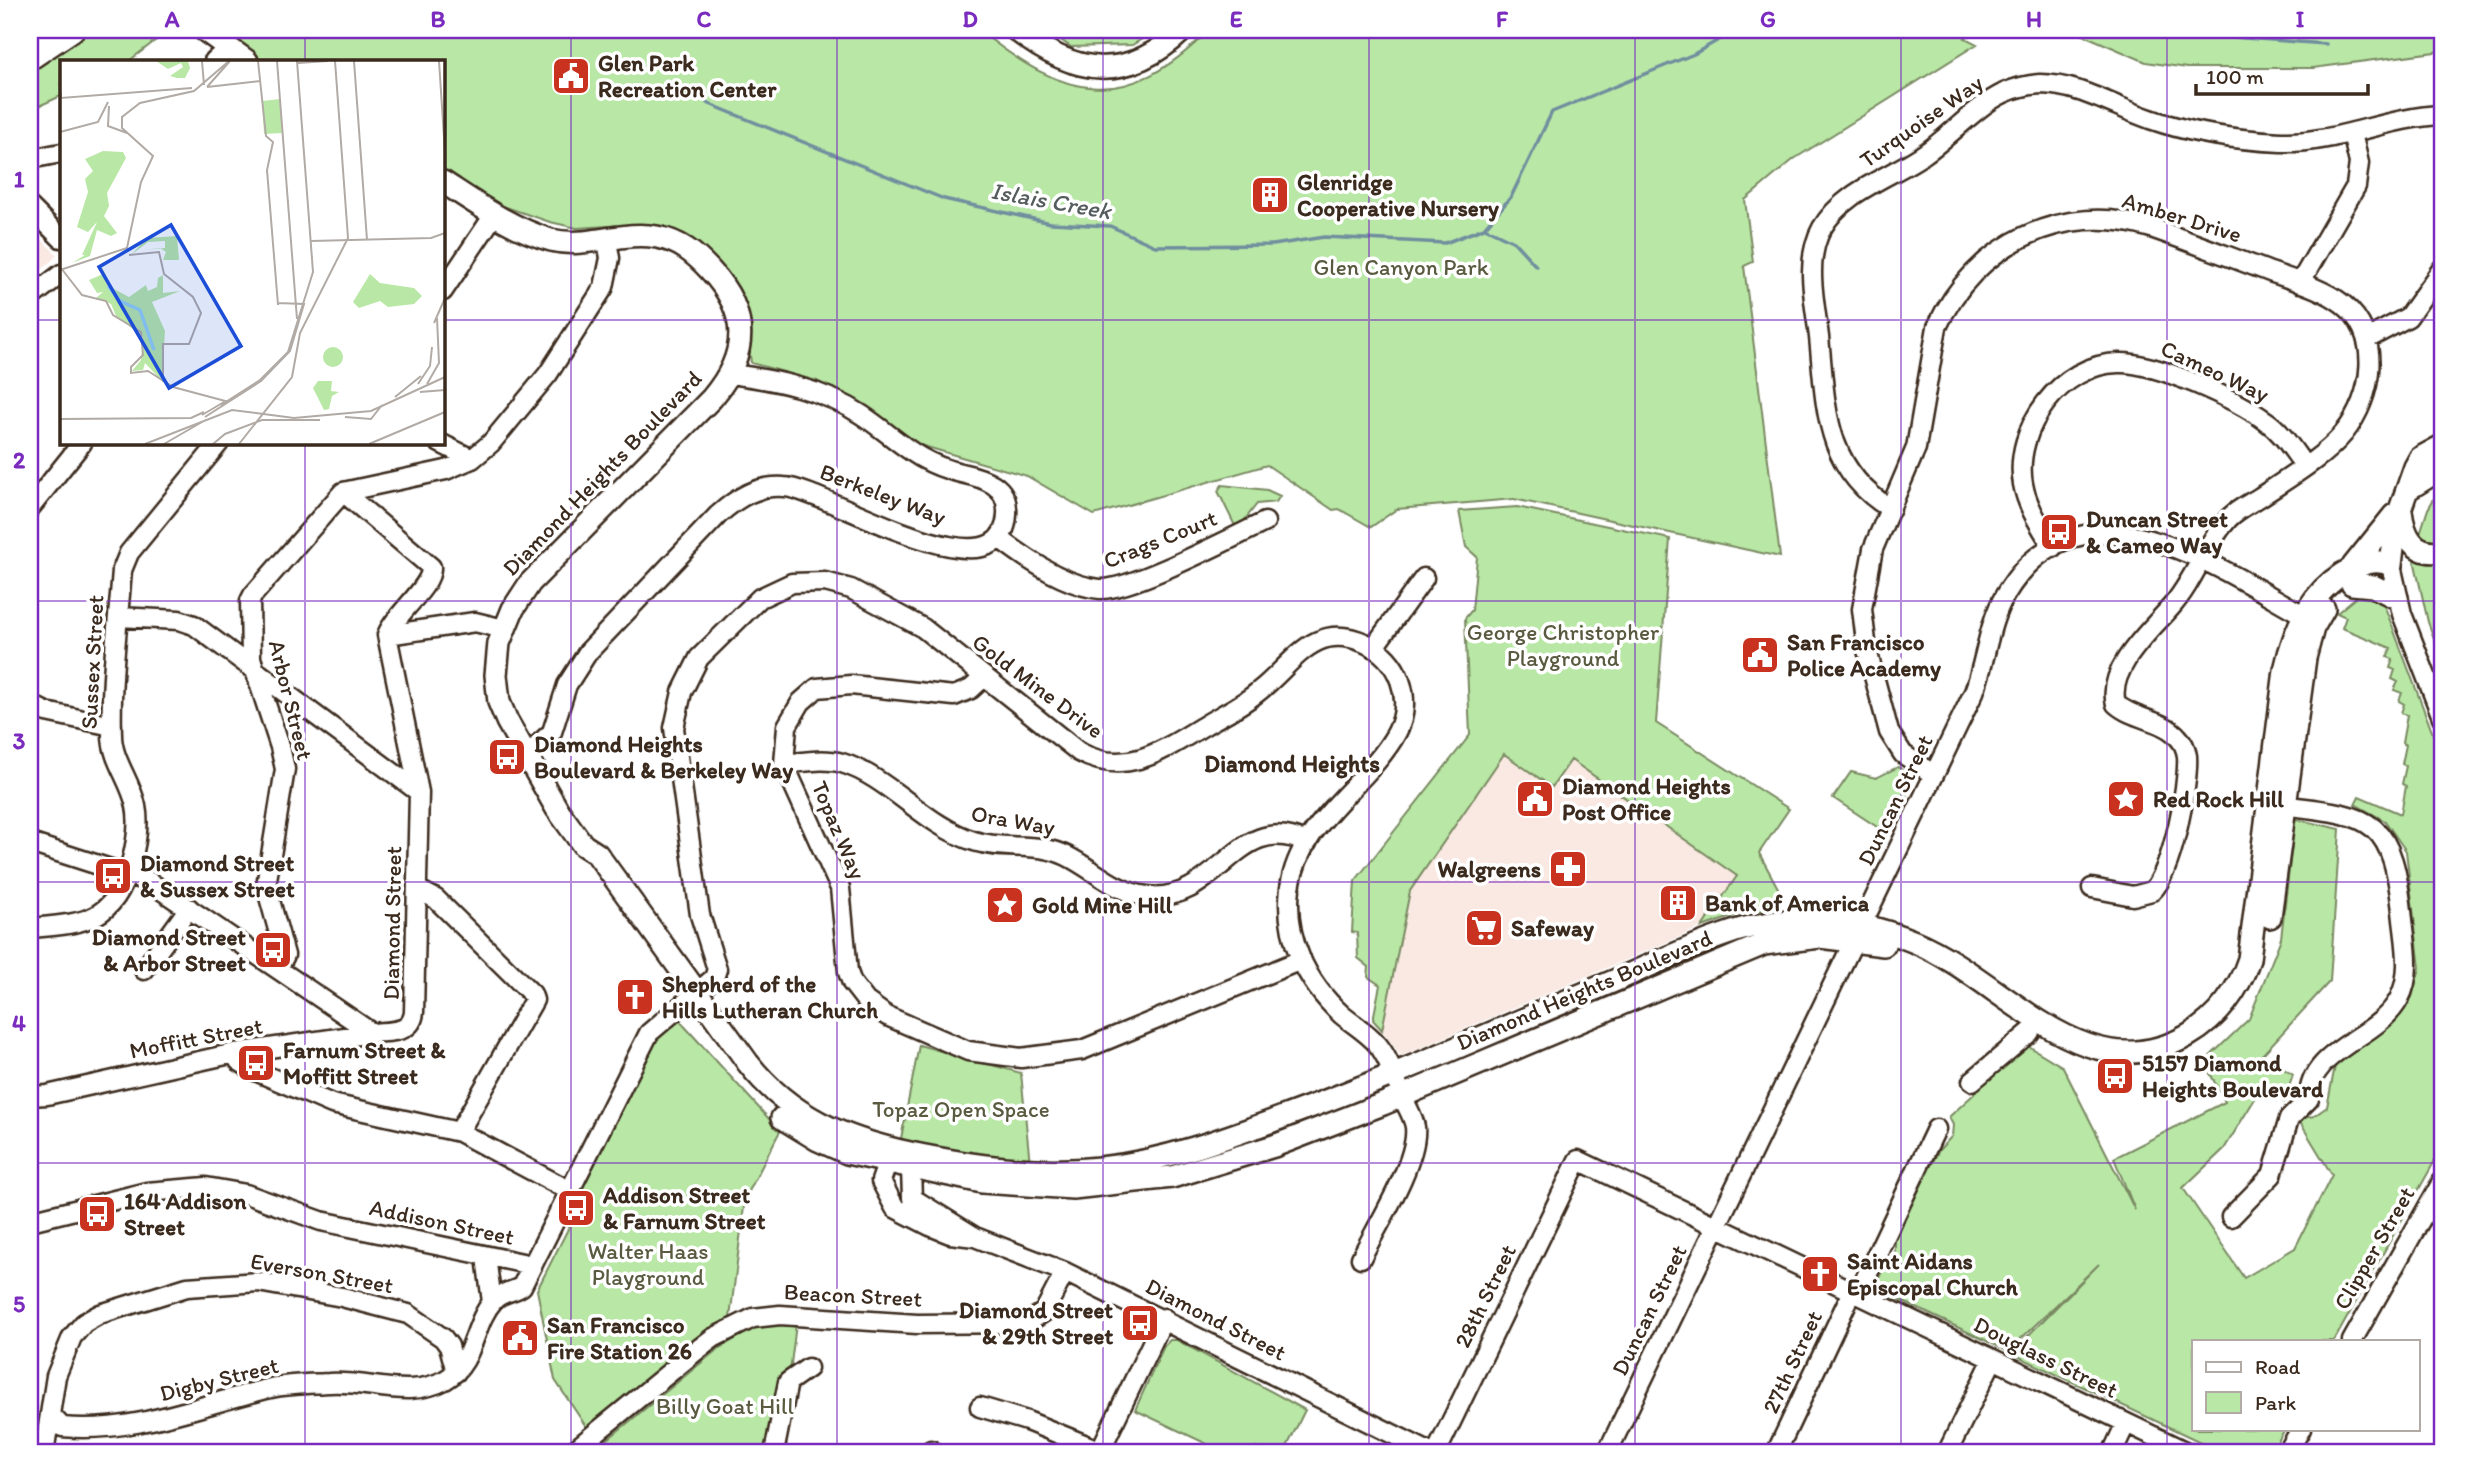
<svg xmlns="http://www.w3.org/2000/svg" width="2472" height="1483" font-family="Itim,sans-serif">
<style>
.built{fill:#f9e9e2}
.green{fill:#b9e8a6;stroke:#7a8962;stroke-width:2}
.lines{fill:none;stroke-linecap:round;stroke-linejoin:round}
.stream{stroke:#6f8e9e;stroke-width:3.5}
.minor-casing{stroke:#3b2a1e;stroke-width:23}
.major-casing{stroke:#3b2a1e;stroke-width:26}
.minor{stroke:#fff;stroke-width:18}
.major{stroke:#fff;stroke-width:21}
.grid{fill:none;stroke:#7b2cbf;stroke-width:2;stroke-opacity:0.55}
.labels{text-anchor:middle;stroke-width:7;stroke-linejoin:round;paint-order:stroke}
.poi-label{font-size:23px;font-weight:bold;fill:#3b2a1e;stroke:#fff;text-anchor:start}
.street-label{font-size:23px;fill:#3b2a1e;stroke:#fff}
.park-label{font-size:23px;fill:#5a5a40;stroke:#fff}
.water-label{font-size:24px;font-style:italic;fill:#555c5e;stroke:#fff}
.neighbourhood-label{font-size:24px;font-weight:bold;fill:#3b2a1e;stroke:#fff}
.inset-river{fill:none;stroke:#92d1f3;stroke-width:3.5}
.inset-road{fill:none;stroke:#b1aaa5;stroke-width:2}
.view{fill:#1d4ed8;fill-opacity:0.15;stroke:#1d4ed8;stroke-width:3.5}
.inset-edge{fill:none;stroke:#3b2a1e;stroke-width:3.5}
.neatline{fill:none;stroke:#7b2cbf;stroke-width:2.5}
.grid-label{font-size:23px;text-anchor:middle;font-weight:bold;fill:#7b2cbf}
</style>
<rect width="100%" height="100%" fill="#fff"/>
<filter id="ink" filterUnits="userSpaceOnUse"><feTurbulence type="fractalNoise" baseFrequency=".0143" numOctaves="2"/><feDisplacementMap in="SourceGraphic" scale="14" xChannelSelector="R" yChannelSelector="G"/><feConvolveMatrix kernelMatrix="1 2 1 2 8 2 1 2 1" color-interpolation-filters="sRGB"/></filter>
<g filter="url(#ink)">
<path class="built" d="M30,227L57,255L30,282Z
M1504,754L1552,787L1571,760L1737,876L1702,927L1401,1056L1382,1030L1410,891Z"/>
<path class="green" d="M92,30H169L129,61H61V96L30,110V72Z
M221,30H979C1065,100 1126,114 1209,30H1995L1968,36L1965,38L1977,44L1794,159L1745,200L1753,262L1744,266L1780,557L1514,499L1397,509L1371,527L1339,509L1333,510L1267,465L1094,515L1027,476L913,443L817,381L751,363L745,317L660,227L639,224L577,228L550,222L491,202L443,173V61H262Z
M1046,30H1157L1132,45L1071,47Z
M2072,30H2442V51L2313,68H2187L2146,62Z
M1222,485L1267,490L1280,496L1276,502L1257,504L1243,522L1235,526L1218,491Z
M2442,485V660L2428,622L2413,555L2428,509Z
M1517,507L1670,539L1656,723L1789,809L1759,853L1778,888L1779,907L1737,915L1702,927L1737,876L1571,760L1552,787L1504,754L1410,891L1382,1030L1373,1020L1380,985L1368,977L1369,967L1358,958L1357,933L1352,932L1355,881L1470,735L1465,618L1472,610L1477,557L1466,547L1459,511Z
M2361,593L2383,602L2442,758V1148L2334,1341H2194V1429H2285L2271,1453H2224L2011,1353L2099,1264L2008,1351L1874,1288L1886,1263L1895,1262V1237L1939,1150L1952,1136L1953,1125L1949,1117L1974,1094L1975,1083L2025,1044L2063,1067L2135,1210L2114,1158L2225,1102L2204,1062L2249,1019L2281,938L2295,819L2340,829L2330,981L2262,1055L2293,1075L2284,1102L2264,1084L2224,1149L2183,1188L2244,1278L2295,1248L2332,1175L2298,1119L2314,1116L2327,1107L2335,1066L2401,1014L2412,997L2420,968L2406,851L2385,821L2355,804L2359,796L2401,814L2406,786L2402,784L2406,766L2402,764L2406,745L2402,743L2407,715L2401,713L2404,704L2399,701L2402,693L2394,690L2398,682L2392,679L2395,670L2390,668L2393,659L2387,657L2391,648L2342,628L2346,617L2337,613Z
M1898,767L1909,775L1912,783L1888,834L1833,798L1851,772L1876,778Z
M678,1019L780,1131L745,1199L730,1318L706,1330L587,1428L555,1380L537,1290L572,1221L575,1192L648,1045Z
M919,1045L1021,1073L1030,1164L900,1144Z
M796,1324L790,1372L779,1379L765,1453H587L602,1444L718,1349L756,1327Z
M1170,1340H1177L1305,1410L1284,1453H1267L1256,1448L1253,1453H1226L1135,1410L1164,1346Z"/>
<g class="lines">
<path class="stream" d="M2179,30L2244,38L2326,44
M707,103L944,199L1051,223L1110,226L1155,246L1273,245L1324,237L1445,243L1484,228L1511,197L1552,112L1694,54L1736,30
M1485,228L1514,242L1536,266"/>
<defs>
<path id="minor" d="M214,61L228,48
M30,159L61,153
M30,207L61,238
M2300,283L2356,186L2359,163L2352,133
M443,291L494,215
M30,298L61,274
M2367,339L2408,317L2442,269
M440,443L472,459
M343,492L431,567C433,586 395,614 387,635
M30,508L82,443
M1891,509C1824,469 1826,407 1819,337C1815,303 1804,260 1822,228C1843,191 1891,177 1924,154C1952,135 1973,108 2004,93C2015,88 2027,85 2040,84C2078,84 2115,107 2150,119C2190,133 2238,140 2281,142C2336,144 2387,117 2442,115
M999,538C1026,559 1065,586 1100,589C1130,591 1233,537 1265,522
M2053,547C2041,527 2027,507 2023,484C2013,429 2061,364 2118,363C2154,361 2236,399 2266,421C2282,432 2292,449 2304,465
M2391,565L2402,614L2442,717
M118,617L179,620L194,625L419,792
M387,635L475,622L504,629
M1374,647L1424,578
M984,677L971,689L954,696L851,685L817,688L801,702L787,726L784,764L840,888L848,972L852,983L866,1001L887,1016L968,1051L1021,1058L1082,1050L1301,960
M30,704L46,712L112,726
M525,757L552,732L567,685L588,652L718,515C737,498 757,485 784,487C824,488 1003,604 1007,514C1009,485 984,478 961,473C916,463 898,439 862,415C823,389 775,380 731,374
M784,764C802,762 824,758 842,763C889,777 925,826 974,841C1005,851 1037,841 1067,856C1095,870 1115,892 1147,896C1220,904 1236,808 1307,843
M1934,775L1903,754L1889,732L1867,650L1862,609L1873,549L1916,448L1937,327C1974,245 2063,200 2151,228C2189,241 2227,256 2265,270C2291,280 2321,287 2343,304C2383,336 2373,397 2344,433C2323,458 2287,479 2260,497C2249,504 2238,509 2229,518C2205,544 2195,580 2171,607C2151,630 2106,669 2116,704C2134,720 2163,719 2178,737C2183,742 2186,749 2187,756C2189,784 2172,873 2152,891L2133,896L2092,888
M30,843L148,881L372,1033C390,1031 412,1034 414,1012L419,792L387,635
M417,889L436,899L532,994L534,1000L459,1132
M30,928C86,923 112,923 131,863C136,845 140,825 136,806C131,781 112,760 112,735C110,681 118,625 122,570L129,553L219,443
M278,969L285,955L266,886L285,769L280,747L251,658L250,601L253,595L343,492L446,470L472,459L491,443L548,374L604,287L610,258L607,241
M144,970L189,908
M235,1053L239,1061L253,1070L332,1104L459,1132L570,1191
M1972,1081L2030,1032
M30,1096L47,1095L235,1053L372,1033
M2231,1217L2272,1175L2289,1119L2309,1099C2308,1049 2378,1039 2399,999C2412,975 2406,946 2403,920C2392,813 2373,816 2273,804
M30,1221L147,1192L206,1187L246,1194L321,1221L532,1265
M975,1237L912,1198L911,1169L904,1152L887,1164L881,1181L895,1208L930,1226L950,1234L975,1237L1065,1272L1431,1453
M486,1257L492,1302
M1858,1294L1936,1129
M2352,1341L2442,1182
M980,1407L1027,1421L1101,1451
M50,1414L62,1427C135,1434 201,1404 271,1388C289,1384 310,1384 329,1383C369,1380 408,1400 445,1380C476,1362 472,1324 494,1300C501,1292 514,1292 522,1286L649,1033L714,978L717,969L700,915L674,728L682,692L699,658L760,598L792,583L825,582L851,589L923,628L1079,752C1126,778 1165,749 1205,725C1223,714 1243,705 1259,691C1293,665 1313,620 1365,643C1399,658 1414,699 1397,732C1368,786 1298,822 1290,888C1284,937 1306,982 1342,1015C1354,1025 1368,1033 1378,1045C1390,1060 1396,1081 1403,1098C1407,1107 1414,1118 1415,1127C1419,1160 1376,1228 1361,1258
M44,1453L56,1376L72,1337L84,1323L100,1314L187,1287L258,1282L342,1297L408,1314L443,1338L449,1346L456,1372
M571,1453L696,1351L713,1338L753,1318L780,1315L917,1324L1027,1323L1044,1312L1065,1272
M774,1453L788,1382L808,1368
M930,1453L931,1450
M1099,1453L1164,1318
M1436,1453L1578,1160L2189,1453
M1607,1453L1974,692C1986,660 1988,624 2005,595C2083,465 2224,573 2316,622
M1776,1453L1852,1292
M1947,1453L1993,1359
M2112,1453L2126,1423
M2287,1453L2301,1429"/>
<path id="major" d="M204,30L247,61
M1016,30C1074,75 1126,84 1183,30
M30,38L43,30
M30,59L73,30
M443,182C477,204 512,229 551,240C587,249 622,230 657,237C680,241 695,254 710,270C750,313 749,354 712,398L530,583L513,609L499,643L496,675L499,702L507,721L557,809L583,845L597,854L748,1063C790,1117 845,1139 910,1153C973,1166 1035,1175 1100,1168C1166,1161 1229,1137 1291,1114C1400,1074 1506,1026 1614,981C1649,966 1684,949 1721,936C1785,912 1852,916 1915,942C2004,979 2084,1096 2189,1035C2218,1018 2239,990 2249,959L2285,670C2294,628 2313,587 2353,568C2366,562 2378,559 2391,565
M2410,488L2442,468
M2401,511C2404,536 2414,556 2442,551
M2391,565L2396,521L2415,467L2420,458L2442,446
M2353,566L2394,515
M2352,584L2373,586L2397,598
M2270,917L2305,658L2313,628L2324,609
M782,1118L818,1140L847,1153L982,1182L1073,1188L1172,1177L1274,1146L1383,1104L1764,944L1820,937L1884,945"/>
</defs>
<use href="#minor" class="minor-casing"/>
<use href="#major" class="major-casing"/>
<use href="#minor" class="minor"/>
<use href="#major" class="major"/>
</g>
</g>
<path class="grid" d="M305,30V61M571,30V1453M837,30V1453M1103,30V1453M1369,30V1453M1635,30V1453M1901,30V1453M2167,30V1453M30,320H61M443,320H2442M305,443V1453M30,601H2442M30,882H2442M30,1163H2442"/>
<defs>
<symbol id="civic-square" viewBox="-11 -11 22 22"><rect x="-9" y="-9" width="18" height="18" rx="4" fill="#c8321e" stroke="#fff"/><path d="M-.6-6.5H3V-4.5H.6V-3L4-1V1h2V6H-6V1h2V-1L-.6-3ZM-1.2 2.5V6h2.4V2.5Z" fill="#fff"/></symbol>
<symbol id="building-square" viewBox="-11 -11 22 22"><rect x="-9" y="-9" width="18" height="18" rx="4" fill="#c8321e" stroke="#fff"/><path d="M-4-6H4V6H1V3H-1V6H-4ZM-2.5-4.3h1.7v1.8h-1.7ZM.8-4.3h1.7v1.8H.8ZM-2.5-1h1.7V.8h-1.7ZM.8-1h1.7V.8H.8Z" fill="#fff"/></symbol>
<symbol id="bus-square" viewBox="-11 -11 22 22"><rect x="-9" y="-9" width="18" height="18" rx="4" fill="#c8321e" stroke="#fff"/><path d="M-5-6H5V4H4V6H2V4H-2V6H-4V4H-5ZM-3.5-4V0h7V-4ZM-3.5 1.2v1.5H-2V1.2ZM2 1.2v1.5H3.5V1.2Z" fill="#fff"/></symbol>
<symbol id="sight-square" viewBox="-11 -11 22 22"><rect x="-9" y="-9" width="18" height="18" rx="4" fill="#c8321e" stroke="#fff"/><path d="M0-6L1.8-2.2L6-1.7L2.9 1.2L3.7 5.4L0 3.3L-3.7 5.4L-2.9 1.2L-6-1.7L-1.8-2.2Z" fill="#fff"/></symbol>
<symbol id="pharmacy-square" viewBox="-11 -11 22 22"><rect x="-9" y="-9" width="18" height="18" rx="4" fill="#c8321e" stroke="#fff"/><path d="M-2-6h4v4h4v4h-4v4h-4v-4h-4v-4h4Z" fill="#fff"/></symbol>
<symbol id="supermarket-square" viewBox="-11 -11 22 22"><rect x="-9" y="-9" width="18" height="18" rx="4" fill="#c8321e" stroke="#fff"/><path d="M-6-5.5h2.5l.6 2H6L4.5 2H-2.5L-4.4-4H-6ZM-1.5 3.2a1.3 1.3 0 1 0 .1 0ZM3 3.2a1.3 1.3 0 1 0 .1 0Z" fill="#fff"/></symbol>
<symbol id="church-square" viewBox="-11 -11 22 22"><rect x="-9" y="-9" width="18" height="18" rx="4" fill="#c8321e" stroke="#fff"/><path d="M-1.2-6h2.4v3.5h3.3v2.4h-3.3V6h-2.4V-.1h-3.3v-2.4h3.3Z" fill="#fff"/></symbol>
</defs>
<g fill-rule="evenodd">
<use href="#civic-square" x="549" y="54" width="44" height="44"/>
<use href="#building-square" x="1248" y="173" width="44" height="44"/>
<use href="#bus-square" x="2037" y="510" width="44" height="44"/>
<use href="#civic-square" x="1738" y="633" width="44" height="44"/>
<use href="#bus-square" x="485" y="735" width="44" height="44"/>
<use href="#civic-square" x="1513" y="777" width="44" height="44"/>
<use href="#sight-square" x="2104" y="777" width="44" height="44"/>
<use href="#pharmacy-square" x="1546" y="847" width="44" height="44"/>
<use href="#bus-square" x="91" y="854" width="44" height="44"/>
<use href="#building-square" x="1656" y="881" width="44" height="44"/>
<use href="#sight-square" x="983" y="883" width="44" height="44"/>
<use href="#supermarket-square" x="1462" y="906" width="44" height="44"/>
<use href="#bus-square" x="251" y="928" width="44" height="44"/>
<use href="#church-square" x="613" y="975" width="44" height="44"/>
<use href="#bus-square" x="234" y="1041" width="44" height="44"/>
<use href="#bus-square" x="2093" y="1054" width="44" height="44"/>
<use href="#bus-square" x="554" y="1186" width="44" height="44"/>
<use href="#bus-square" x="75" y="1192" width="44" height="44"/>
<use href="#church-square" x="1798" y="1252" width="44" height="44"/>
<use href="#bus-square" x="1118" y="1301" width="44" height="44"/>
<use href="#civic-square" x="498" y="1316" width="44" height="44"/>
</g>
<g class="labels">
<g class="poi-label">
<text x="598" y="71">Glen Park<tspan x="598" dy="26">Recreation Center</tspan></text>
<text x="1297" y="190">Glenridge<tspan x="1297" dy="26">Cooperative Nursery</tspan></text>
<text x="2086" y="527">Duncan Street<tspan x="2086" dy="26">&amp; Cameo Way</tspan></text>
<text x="1787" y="650">San Francisco<tspan x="1787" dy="26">Police Academy</tspan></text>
<text x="534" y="752">Diamond Heights<tspan x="534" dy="26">Boulevard &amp; Berkeley Way</tspan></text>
<text x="1562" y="794">Diamond Heights<tspan x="1562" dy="26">Post Office</tspan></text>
<text x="2153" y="807">Red Rock Hill</text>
<text x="140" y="871">Diamond Street<tspan x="140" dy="26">&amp; Sussex Street</tspan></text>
<text x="1541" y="877" text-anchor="end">Walgreens</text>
<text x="1705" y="911">Bank of America</text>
<text x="1032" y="913">Gold Mine Hill</text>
<text x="1511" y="936">Safeway</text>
<text x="246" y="945" text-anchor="end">Diamond Street<tspan x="246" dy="26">&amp; Arbor Street</tspan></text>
<text x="662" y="992">Shepherd of the<tspan x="662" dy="26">Hills Lutheran Church</tspan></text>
<text x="283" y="1058">Farnum Street &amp;<tspan x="283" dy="26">Moffitt Street</tspan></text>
<text x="2142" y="1071">5157 Diamond<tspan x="2142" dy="26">Heights Boulevard</tspan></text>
<text x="603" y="1203">Addison Street<tspan x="603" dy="26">&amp; Farnum Street</tspan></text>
<text x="124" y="1209">164 Addison<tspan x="124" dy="26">Street</tspan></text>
<text x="1847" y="1269">Saint Aidans<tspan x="1847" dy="26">Episcopal Church</tspan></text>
<text x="1113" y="1318" text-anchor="end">Diamond Street<tspan x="1113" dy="26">&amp; 29th Street</tspan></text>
<text x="547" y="1333">San Francisco<tspan x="547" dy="26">Fire Station 26</tspan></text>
</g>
<g class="street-label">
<text transform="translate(1921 121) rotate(-35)" y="8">Turquoise Way</text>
<text transform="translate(2182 217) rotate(17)" y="8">Amber Drive</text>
<text transform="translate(2215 371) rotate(25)" y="8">Cameo Way</text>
<text transform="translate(602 473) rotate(-46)" y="8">Diamond Heights Boulevard</text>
<text transform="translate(883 494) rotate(21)" y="8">Berkeley Way</text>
<text transform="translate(1160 539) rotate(-22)" y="8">Crags Court</text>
<text transform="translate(92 662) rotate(-87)" y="8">Sussex Street</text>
<text transform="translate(1038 686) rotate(37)" y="8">Gold Mine Drive</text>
<text transform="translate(291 700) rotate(76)" y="8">Arbor Street</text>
<text transform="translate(1895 800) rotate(-64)" y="8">Duncan Street</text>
<text transform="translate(1013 820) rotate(10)" y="8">Ora Way</text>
<text transform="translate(839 830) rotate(67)" y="8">Topaz Way</text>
<text transform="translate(392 923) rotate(-89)" y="8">Diamond Street</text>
<text transform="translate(1584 990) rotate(-23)" y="8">Diamond Heights Boulevard</text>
<text transform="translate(196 1038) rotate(-11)" y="8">Moffitt Street</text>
<text transform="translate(442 1222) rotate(12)" y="8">Addison Street</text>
<text transform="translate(2374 1248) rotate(-60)" y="8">Clipper Street</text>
<text transform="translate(322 1273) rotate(10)" y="8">Everson Street</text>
<text transform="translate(853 1295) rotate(3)" y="8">Beacon Street</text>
<text transform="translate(1485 1296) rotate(-64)" y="8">28th Street</text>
<text transform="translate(1649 1310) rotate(-64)" y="8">Duncan Street</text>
<text transform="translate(1216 1319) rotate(27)" y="8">Diamond Street</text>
<text transform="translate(2046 1357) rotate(26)" y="8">Douglass Street</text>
<text transform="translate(1792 1362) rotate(-65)" y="8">27th Street</text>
<text transform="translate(219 1379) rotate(-14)" y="8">Digby Street</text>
</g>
<g class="park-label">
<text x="1401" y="275">Glen Canyon Park</text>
<text x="1563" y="640">George Christopher<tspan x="1563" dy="26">Playground</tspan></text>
<text x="961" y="1117">Topaz Open Space</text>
<text x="648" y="1259">Walter Haas<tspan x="648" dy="26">Playground</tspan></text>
<text x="725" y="1414">Billy Goat Hill</text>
</g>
<g class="water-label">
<text transform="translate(1051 201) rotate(10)" y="8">Islais Creek</text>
</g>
<g class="neighbourhood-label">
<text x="1292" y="772">Diamond Heights</text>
</g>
</g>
<g transform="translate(60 60)">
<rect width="385" height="385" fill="#fff"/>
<path d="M96,1H128L130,8L125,18H117L110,16L123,7L121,3L108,9ZM220,39L222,73L204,74L202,41ZM43,91L63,92L66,98L47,133L49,146L44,156L57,173L51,176L37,170L30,196L12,203L25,195H22L37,162L28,172L17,167L28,132L25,119L33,111L25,99ZM117,176L119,200H103L106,192L100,188L83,190L105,188V181L88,182L71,195L87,178ZM42,207L52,228L69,237L86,225L88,231L97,227L98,218L103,215V233L120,231L92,242L105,271L102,321L85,303L83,310L72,311L81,300L83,277L56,256L51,244L36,238L43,232L37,233L29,220L43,214ZM310,214L320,223L354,228L362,236L354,244L328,247L320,241L299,248L293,242ZM263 297a10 10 0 1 1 20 0a10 10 0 1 1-20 0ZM258,321H272L271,331L279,332L272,336L269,349L264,350L253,328Z" fill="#b9e8a6"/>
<path class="inset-river" d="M48,226L60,241L80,250L94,290"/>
<path class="inset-road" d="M142,1L144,25M198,1L206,76L213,82L207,110L218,245M217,1L237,259M294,1L307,180M379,1L385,93M238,3L268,1M147,27L200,21M147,27L170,1M0,30L1,38L132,28M49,46L48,66L67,73M0,72L38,62L48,42M251,181L371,178L385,173M69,195L99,192L104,214L133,237L141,253L129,284H103V322M1,208L22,235L46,241L53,255L81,272L83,295L71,307V313L88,311L113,327L169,342M0,210L67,188L81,122L93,96L62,68V57L80,43L134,31L169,1M385,259V306M374,263L385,238M358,324L370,306L372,287M367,324L379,303L377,258M360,332L385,330M335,337L361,316M161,345L200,320L228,292L253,212L237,1M142,355L164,342M145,357L201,321L230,291L244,244L217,243M285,357L311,359L322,345M0,359L131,358L144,352M85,384L172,350L234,358L311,351L385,317M104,384L142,362M153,384L165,374L202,360H260M179,384L232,317L240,273L288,178L275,1M309,384L385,352"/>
<path class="view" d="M111,165L181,286L109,328L39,207Z"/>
<rect width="385" height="385" class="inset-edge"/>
</g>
<rect width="2472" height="1483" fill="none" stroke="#fff" stroke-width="77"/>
<rect x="2192" y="1340" width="228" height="91" fill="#ffffff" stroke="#b1aaa5" stroke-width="2"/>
<rect x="2206" y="1362" width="35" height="10" fill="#ffffff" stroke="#b1aaa5" stroke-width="2"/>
<text x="2255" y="1374" font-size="21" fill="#3b2a1e">Road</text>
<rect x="2206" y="1392" width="35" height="21" fill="#b9e8a6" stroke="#b1aaa5" stroke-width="2"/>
<text x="2255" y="1410" font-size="21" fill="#3b2a1e">Park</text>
<path d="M2196 84v10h172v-10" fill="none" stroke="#3b2a1e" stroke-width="3.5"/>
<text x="2206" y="84" font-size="21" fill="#3b2a1e" stroke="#ffffff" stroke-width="5" paint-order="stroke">100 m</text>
<rect x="38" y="38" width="2396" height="1406" class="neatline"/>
<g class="grid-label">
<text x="172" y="27">A</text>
<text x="438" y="27">B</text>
<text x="704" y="27">C</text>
<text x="970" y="27">D</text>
<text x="1236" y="27">E</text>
<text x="1502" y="27">F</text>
<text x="1768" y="27">G</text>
<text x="2034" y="27">H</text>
<text x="2300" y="27">I</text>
<text x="19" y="187">1</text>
<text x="19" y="468">2</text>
<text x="19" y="749">3</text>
<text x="19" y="1031">4</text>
<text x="19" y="1312">5</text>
</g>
</svg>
